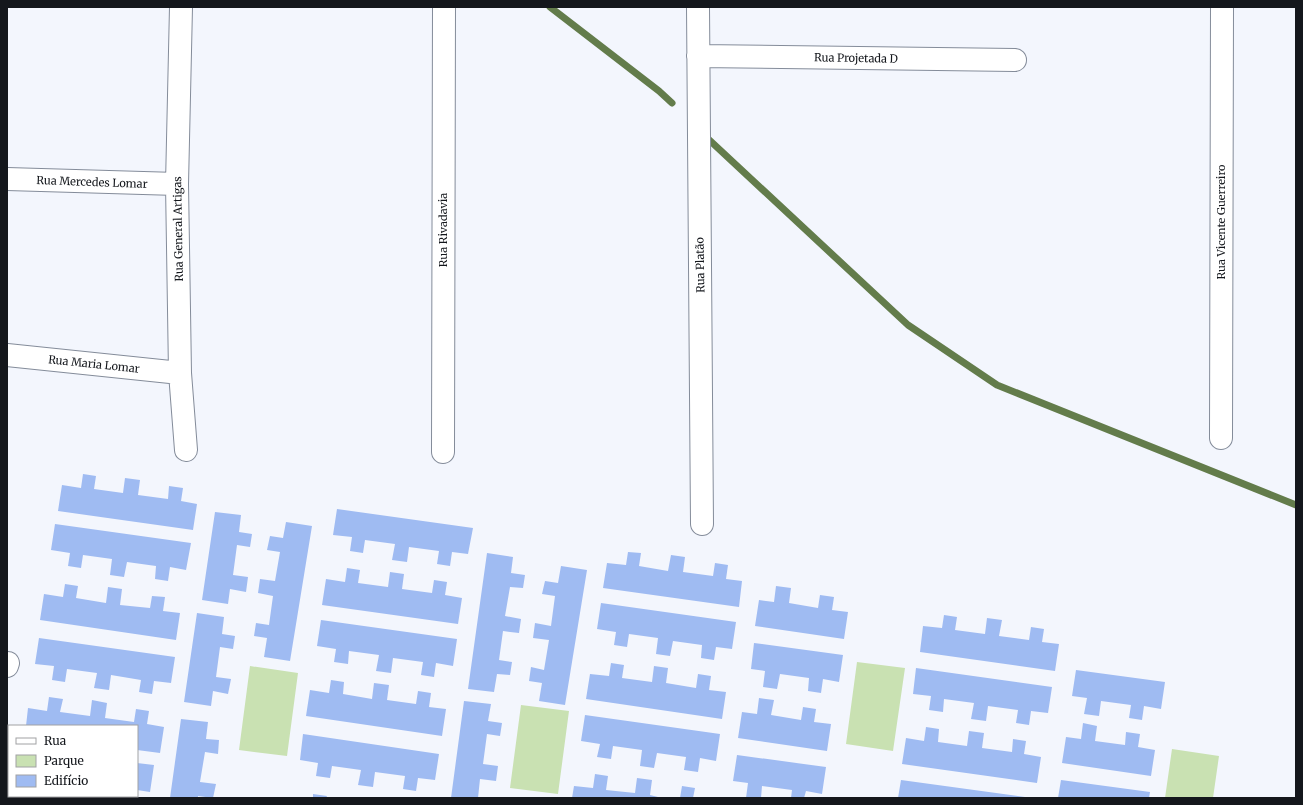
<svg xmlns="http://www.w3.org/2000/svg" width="1303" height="805" font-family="Merriweather,serif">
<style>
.green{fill:#c9e1b2}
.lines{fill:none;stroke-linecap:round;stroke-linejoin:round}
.stream{stroke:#637c4b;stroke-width:7}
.building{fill:#9fbbf2}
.street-casing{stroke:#848c9a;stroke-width:24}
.street{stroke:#fff;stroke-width:22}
.labels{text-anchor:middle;stroke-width:3.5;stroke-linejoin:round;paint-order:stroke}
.street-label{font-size:11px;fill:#14171c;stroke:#fff}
</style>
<rect width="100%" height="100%" fill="#f3f6fd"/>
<path class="green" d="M857,662L905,668L893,751L846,744Z
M250,666L298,673L287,756L239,750Z
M521,705L569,711L558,794L510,788Z
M1172,749L1219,756L1213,798H1165Z"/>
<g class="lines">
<path class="stream" d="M550,7L659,91L672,103
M705,136L908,325L997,385L1296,505"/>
</g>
<path class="building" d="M83,474L96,476L94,489L123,493L125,478L140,480L138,495L168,499L169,486L183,488L181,501L197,504L193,530L58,511L62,485L81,488Z
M337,509L473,528L468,554L452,552L450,566L437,564L439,551L409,547L407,562L392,560L395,544L365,540L363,553L350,551L352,537L333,535Z
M215,512L241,515L239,532L252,534L250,547L237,545L233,575L248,577L246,592L230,589L228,604L202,600Z
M286,522L312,526L290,661L264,657L267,638L254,636L256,623L269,625L273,596L258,593L260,579L275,581L280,552L267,550L270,536L283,538Z
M55,524L191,543L186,570L170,567L168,581L155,579L156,566L127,562L124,577L110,575L112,559L83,555L81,568L68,566L70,553L51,550Z
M628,552L641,553L639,566L668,571L671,555L685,557L683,572L713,576L715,563L728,565L726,579L742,581L739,607L603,588L607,563L626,565Z
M487,553L513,557L511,573L525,575L523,588L510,587L505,616L521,619L519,633L503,631L499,660L512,662L510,675L497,674L494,692L468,689Z
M561,566L587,570L565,705L539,701L542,683L529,681L531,667L544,670L549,640L533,638L535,623L551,626L555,596L542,594L545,581L558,583Z
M347,568L360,570L358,583L388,587L390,572L404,574L402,589L432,593L434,580L447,582L445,595L462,598L458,624L322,605L326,579L345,582Z
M65,584L78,586L76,598L106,603L108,587L122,589L120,605L150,608L152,596L165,597L163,611L180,613L176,640L40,620L44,594L63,597Z
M776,586L791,588L789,603L818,608L820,595L834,597L832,610L848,612L844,639L755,626L759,600L774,602Z
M601,603L736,622L732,649L716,647L714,660L701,658L702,645L673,641L670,656L656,654L658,638L629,634L627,647L614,645L616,632L597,629Z
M197,613L224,617L222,634L235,636L233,649L220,647L216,677L231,679L228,694L213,691L211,706L184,702Z
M944,615L957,617L955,630L985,634L987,618L1002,620L999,636L1029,640L1031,627L1044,629L1042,642L1059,644L1055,671L920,652L923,626L942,628Z
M321,620L457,639L453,666L436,663L434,677L421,675L423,662L393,658L391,673L376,671L379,655L349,651L348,664L334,662L336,649L317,646Z
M39,638L175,657L171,683L154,681L152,694L139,692L141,680L111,675L109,690L94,688L97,673L67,669L65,682L52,680L54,666L35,664Z
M754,643L843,655L839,682L823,679L821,693L808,691L809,678L780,674L777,689L763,687L765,671L751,669Z
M611,663L624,665L622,678L652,682L654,666L668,668L666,683L696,688L698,674L711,676L709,690L726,692L722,719L586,699L590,674L609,676Z
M916,668L1052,687L1048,713L1031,711L1029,725L1016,723L1018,710L988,706L986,721L971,719L974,703L944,699L943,712L929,710L931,696L913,694Z
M1076,670L1165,682L1161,709L1144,706L1142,720L1129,718L1131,705L1101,701L1099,716L1084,714L1087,698L1072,696Z
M331,680L344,682L343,694L372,699L374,683L389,685L387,700L416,704L418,691L431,693L429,707L446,709L442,736L306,716L310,690L329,693Z
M49,697L63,699L60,712L90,716L92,700L107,703L105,718L134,722L136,709L149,711L147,724L164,727L160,753L137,750V726H26L28,708L47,711Z
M759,698L774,700L771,715L801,720L803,707L816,709L814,722L831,724L827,751L738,738L742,712L757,714Z
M464,701L491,704L488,721L502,723L500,736L487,734L483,764L498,766L496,781L480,779L478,798H451Z
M585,715L720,734L716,761L700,758L698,772L684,770L686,757L657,753L654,768L640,766L642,750L613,746L611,759L597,757L600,744L581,741Z
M181,719L208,722L206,739L219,740L218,754L205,752L200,782L216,784L213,798L198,796V798H170Z
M1083,723L1097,726L1095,741L1125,745L1126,732L1140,734L1138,747L1155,750L1151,776L1062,763L1066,737L1081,739Z
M926,727L939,729L938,742L967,746L969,731L984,733L982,748L1012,752L1013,739L1026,741L1024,754L1041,757L1037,783L902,764L906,738L924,741Z
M303,734L439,754L435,780L418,778L416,791L403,789L405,776L375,772L373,787L358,785L361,770L332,766L330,778L316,776L318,763L300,760Z
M737,755L826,767L822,794L806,791L804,798H791L792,790L762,786L761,798H746L748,783L733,781Z
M137,763L154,765L150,792L137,790Z
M595,774L608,776L606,790L635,793L637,778L652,780L650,795L662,798H572L574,786L593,788Z
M901,780L1025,797L1024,798H898Z
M1061,780L1150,792L1149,798H1058Z
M682,786L695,788L693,798H680Z
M313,794L327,796L326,798H313Z
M72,796H89L88,798H80L72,797Z
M119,796H133L132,798H119Z"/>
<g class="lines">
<defs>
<path id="street" d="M181,7L177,184L180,373L186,450
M698,7L702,524
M698,56L1015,60
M7,179L177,184
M7,355L180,373
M1221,438L1222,7
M443,452L444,7
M7,666L8,663"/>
</defs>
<use href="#street" class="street-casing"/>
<use href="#street" class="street"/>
</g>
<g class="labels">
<g class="street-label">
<text transform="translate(856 58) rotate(1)" y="4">Rua Projetada D</text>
<text transform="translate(92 182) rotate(2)" y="4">Rua Mercedes Lomar</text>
<text transform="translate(1221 222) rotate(-90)" y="4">Rua Vicente Guerreiro</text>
<text transform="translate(178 229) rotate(-91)" y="4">Rua General Artigas</text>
<text transform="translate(443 230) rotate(-90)" y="4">Rua Rivadavia</text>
<text transform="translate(700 265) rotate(-91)" y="4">Rua Platão</text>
<text transform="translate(94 364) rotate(6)" y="4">Rua Maria Lomar</text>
</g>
</g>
<rect width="1303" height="805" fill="none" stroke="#14171c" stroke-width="16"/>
<rect x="8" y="725" width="130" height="72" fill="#ffffff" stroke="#a1a2a4"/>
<rect x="16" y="738" width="20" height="6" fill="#ffffff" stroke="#a1a2a4"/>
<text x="44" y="745" font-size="12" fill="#14171c">Rua</text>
<rect x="16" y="755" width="20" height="12" fill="#c9e1b2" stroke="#a1a2a4"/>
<text x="44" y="765" font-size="12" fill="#14171c">Parque</text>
<rect x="16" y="775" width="20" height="12" fill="#9fbbf2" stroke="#a1a2a4"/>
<text x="44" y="785" font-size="12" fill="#14171c">Edifício</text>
</svg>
